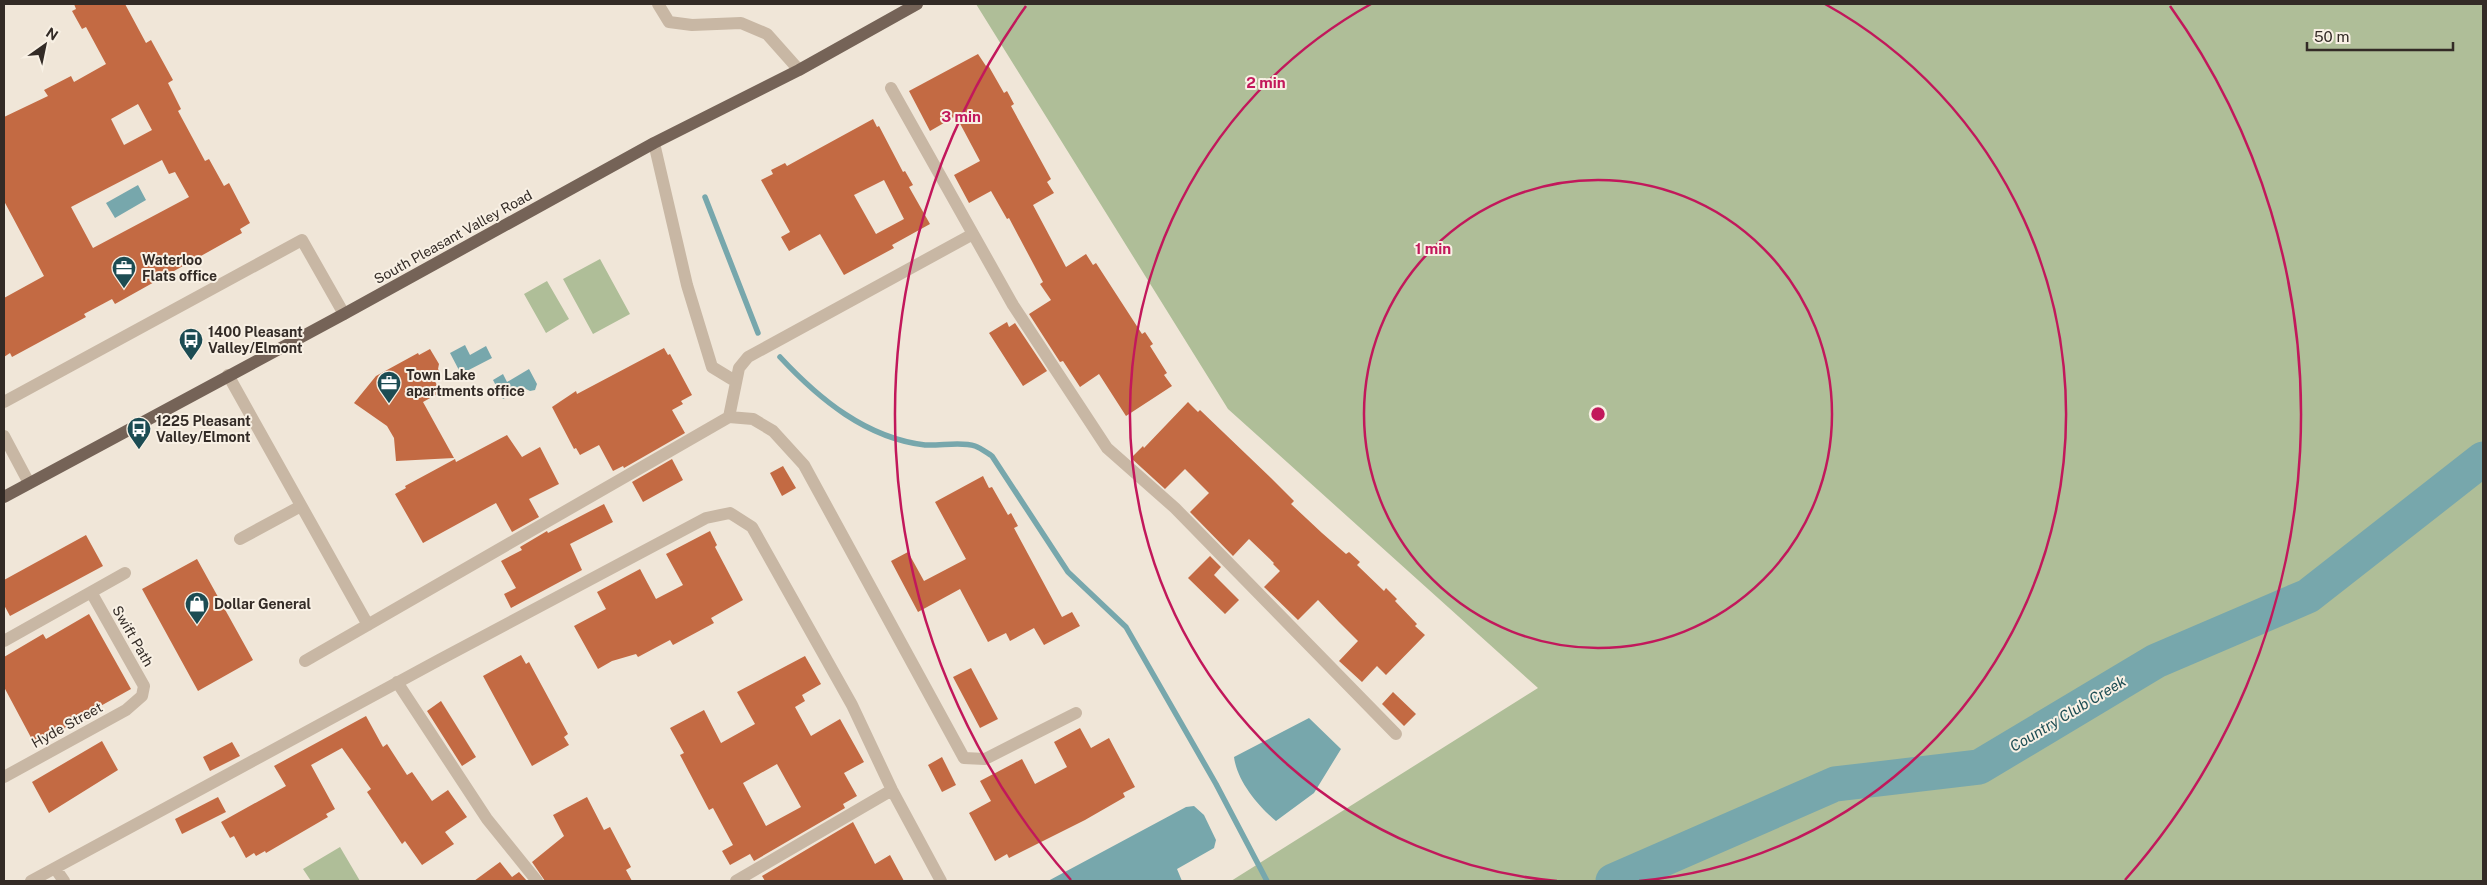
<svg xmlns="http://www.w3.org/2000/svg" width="2487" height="885" font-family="'Public Sans',sans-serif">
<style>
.green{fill:#afbe98}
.water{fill:#77a7ac}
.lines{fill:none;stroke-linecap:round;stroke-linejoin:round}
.stream{stroke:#77a7ac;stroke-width:5.5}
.river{stroke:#77a7ac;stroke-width:35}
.building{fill:#c36a43;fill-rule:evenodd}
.minor{stroke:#c8b7a4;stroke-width:12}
.major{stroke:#756357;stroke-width:12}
.ring{fill:none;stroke:#c2185b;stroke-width:2.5}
.labels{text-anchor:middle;stroke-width:4;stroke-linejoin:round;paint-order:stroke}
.street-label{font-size:14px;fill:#332b26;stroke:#f8f0e4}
.poi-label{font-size:14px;font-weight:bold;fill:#332b26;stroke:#f8f0e4;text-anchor:start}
.water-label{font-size:15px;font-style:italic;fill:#1c4c53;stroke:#f8f0e4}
.centre{fill:#c2185b;stroke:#f8f0e4;stroke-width:2.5}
.ring-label{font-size:15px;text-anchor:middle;font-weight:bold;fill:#c2185b;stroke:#f8f0e4;stroke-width:4;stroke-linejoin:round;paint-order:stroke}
</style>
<rect width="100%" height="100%" fill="#f0e6d8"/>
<path class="green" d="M976,4H2483V881H1231L1538,688L1228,409Z
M600,259L630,314L593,334L563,279Z
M547,281L569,319L546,333L524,294Z
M340,847L360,881H311L303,869Z"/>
<path class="water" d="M138,185L146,200L115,218L106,203Z
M465,345L470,355L486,346L492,358L461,374L450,353Z
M529,369L537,384L535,390L530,391L524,388L503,399L493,380L503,374L507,382Z
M1309,718L1341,749L1314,793L1276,821C1258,806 1237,781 1234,757Z
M1194,806L1204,815L1216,840L1214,848L1177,869L1182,881H1048L1186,807Z"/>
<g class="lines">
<path class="stream" d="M705,197L758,333
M780,357C819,399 866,438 925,445C941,446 961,441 975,446C981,448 987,453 992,456L1068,572L1126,627L1216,784L1267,881"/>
<path class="river" d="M1613,881L1835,784L1979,767L2156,661L2308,596L2483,459"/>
</g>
<path class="building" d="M74,4H125L146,43L151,40L173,80L168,83L181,109L178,111L205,161L209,159L224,186L229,183L250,223L240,229L242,233L115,304L112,299L84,314L86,317L12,357L10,353L4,357V298L44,276L4,201V117L48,96L44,90L71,76L74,82L106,64L86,27L82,29L72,11L76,9ZM138,104L152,130L124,145L111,119ZM162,160L169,174L175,172L189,197L93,248L71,207Z
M978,54L986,66L988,65L1004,93L1007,91L1014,104L1011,106L1051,179L1047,182L1054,193L1033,205L1066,267L1086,254L1093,265L1096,263L1142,334L1145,332L1153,344L1150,346L1167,373L1164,375L1172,386L1126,416L1099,374L1080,387L1063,361L1060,362L1029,314L1051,300L1040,284L1043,282L1009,218L1007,219L991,191L969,203L954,175L980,161L956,116L930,131L909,91Z
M873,119L877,127L879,126L903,172L905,171L913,185L909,187L930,224L892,245L894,248L844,275L820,234L789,251L781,237L790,232L761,180L773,174L771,170L785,163L787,166ZM884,180L904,219L876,234L854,195Z
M1007,322L1009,327L1015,323L1047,371L1023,386L989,333Z
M664,348L668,355L670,354L692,395L681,401L683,404L672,410L685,433L624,468L623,466L613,471L599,445L580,455L576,448L574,449L552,407L576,391L577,394Z
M430,349L439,364L438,369L441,374L433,378L441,392L423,402L454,458L396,461L394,438L387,426L354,403L376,376L418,353L419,355Z
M1188,402L1198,412L1200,410L1271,478L1294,501L1291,504L1322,533L1346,554L1349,552L1360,562L1357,565L1384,591L1386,588L1397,599L1395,601L1417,624L1415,626L1425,635L1386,675L1377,666L1362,682L1339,661L1358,641L1339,622L1318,600L1298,620L1264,587L1280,571L1273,564L1274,563L1249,539L1233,556L1190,512L1209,493L1185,469L1165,489L1131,458L1143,446L1144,448Z
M507,435L522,457L540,447L559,484L529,499L539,517L512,532L496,503L423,543L395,494L406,488L405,486L455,459L456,462Z
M672,459L683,480L643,502L632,482Z
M783,466L796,488L782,496L770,473Z
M983,476L989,488L992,487L1008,515L1011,513L1018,526L1014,528L1062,617L1072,612L1080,626L1044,645L1034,628L1010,641L1006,633L988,642L960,589L918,612L891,561L908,552L924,581L966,559L935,502Z
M604,504L613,522L570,544L582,570L511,608L504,594L516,588L501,561L522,550L520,547L547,531L548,533Z
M710,531L717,545L715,547L743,600L711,618L714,623L673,645L670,640L638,657L636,654L612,661L598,669L574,626L606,609L597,592L640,569L656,599L683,585L666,554Z
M86,535L103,566L10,616L4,605V580Z
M1210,556L1221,567L1214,575L1239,600L1225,614L1188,578Z
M197,559L253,660L198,691L142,589Z
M89,614L131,689L88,713L89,715L35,745L4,687V657L43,634L46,639Z
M521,655L526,664L529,662L568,734L564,737L569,745L532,766L483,676Z
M805,656L821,684L802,695L805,701L795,707L811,736L840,719L864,762L844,773L857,796L843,804L845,808L754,861L750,854L730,865L722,851L733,845L713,808L709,810L680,755L684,753L670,728L704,710L721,743L755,724L737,692ZM777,764L801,807L766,826L743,783Z
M971,668L998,719L980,728L953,677Z
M1393,692L1416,714L1404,726L1382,704Z
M441,701L476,757L462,766L427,711Z
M366,716L383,747L387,744L407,775L412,772L432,801L448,790L467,817L445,832L454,844L422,865L405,841L402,844L367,792L371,789L342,748L311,765L335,809L326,814L328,817L266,853L265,851L256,856L254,853L246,858L234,836L230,838L221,822L286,786L274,766Z
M1080,728L1091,748L1109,738L1135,787L1123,793L1125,797L1085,820L1009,858L1007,854L995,861L969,813L991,801L980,781L1022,759L1035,784L1067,767L1054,742Z
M102,741L118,770L49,813L32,782Z
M232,742L240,756L210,771L203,757Z
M942,757L956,785L942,792L928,765Z
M218,797L226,812L182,834L175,819Z
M587,797L604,830L610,827L631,867L626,870L632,881H545L532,862L564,836L553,815Z
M853,822L875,864L890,855L904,881H765L762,876Z
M500,862L512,877L519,872L527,881H474Z"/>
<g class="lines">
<path class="minor" d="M658,4L669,22L692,25L741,23L767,34L799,70
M891,88L1013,305L1107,448L1175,508L1396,734
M654,143L687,285L712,367L735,381
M228,375L368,625
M4,402L302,240L344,314
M729,417L739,368L748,357L973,234
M4,436L29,483
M240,539L301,506
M4,641L125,573
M305,661L729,417L753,419L773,431L804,465L964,758L985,759L1076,713
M397,682L487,819L537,881
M4,777L126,710L142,696L144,686L91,592
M55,868L64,881
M31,881L439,660L706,518L730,513L752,527L852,705L892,790L941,881
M736,881L892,790"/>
<path class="major" d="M4,497L344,314L654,143L799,70L917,4"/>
</g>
<g class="ring">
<circle cx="1598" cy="414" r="234"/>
<path d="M1557 881A469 469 0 0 1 1371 4M1825 4A469 469 0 0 1 1639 881"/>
<path d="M1071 880A703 703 0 0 1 1026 6M2170 6A703 703 0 0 1 2125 880"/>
</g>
<defs>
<symbol id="office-pin" viewBox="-11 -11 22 30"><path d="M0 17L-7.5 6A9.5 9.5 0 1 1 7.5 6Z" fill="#1c4c53" stroke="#f8f0e4"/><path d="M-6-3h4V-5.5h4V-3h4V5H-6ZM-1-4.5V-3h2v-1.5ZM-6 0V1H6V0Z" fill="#fff"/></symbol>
<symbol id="bus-pin" viewBox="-11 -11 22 30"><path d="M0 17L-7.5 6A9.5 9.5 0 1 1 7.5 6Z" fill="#1c4c53" stroke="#f8f0e4"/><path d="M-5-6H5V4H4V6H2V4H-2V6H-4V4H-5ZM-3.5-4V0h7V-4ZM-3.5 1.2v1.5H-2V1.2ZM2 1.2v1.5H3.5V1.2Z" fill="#fff"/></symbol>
<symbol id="shop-pin" viewBox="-11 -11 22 30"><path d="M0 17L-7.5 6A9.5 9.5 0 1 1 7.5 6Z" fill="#1c4c53" stroke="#f8f0e4"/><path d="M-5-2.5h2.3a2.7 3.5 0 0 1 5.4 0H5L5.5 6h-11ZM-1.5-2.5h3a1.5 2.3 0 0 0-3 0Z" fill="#fff"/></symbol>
</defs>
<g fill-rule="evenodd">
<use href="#office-pin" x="110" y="254" width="28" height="38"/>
<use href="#bus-pin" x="177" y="326" width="28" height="38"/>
<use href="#office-pin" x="375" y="369" width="28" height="38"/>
<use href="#bus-pin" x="125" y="415" width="28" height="38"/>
<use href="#shop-pin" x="183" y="590" width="28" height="38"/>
</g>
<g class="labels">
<g class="street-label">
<text transform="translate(453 237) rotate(-29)" y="5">South Pleasant Valley Road</text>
<text transform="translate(133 636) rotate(60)" y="5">Swift Path</text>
<text transform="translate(67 725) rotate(-29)" y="5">Hyde Street</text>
</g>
<g class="poi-label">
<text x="142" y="265">Waterloo<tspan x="142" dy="16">Flats office</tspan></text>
<text x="208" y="337">1400 Pleasant<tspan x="208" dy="16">Valley/Elmont</tspan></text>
<text x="406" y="380">Town Lake<tspan x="406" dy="16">apartments office</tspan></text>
<text x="156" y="426">1225 Pleasant<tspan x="156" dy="16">Valley/Elmont</tspan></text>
<text x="214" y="609">Dollar General</text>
</g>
<g class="water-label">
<text transform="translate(2068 714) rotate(-31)" y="5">Country Club Creek</text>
</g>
</g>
<circle cx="1598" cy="414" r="8" class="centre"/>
<g class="ring-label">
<text x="1266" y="88">2 min</text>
<text x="961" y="122">3 min</text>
<text x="1433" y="254">1 min</text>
</g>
<rect width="2487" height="885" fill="none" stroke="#332b26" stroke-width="10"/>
<g transform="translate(45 45) rotate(33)" stroke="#f8f0e4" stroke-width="4" paint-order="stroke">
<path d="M0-4L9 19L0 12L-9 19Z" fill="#332b26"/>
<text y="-8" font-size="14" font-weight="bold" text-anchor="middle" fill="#332b26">N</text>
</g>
<path d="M2307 42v8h146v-8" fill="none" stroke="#332b26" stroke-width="2.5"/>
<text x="2314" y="42" font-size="15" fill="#332b26" stroke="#f8f0e4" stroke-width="4" paint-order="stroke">50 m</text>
</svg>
